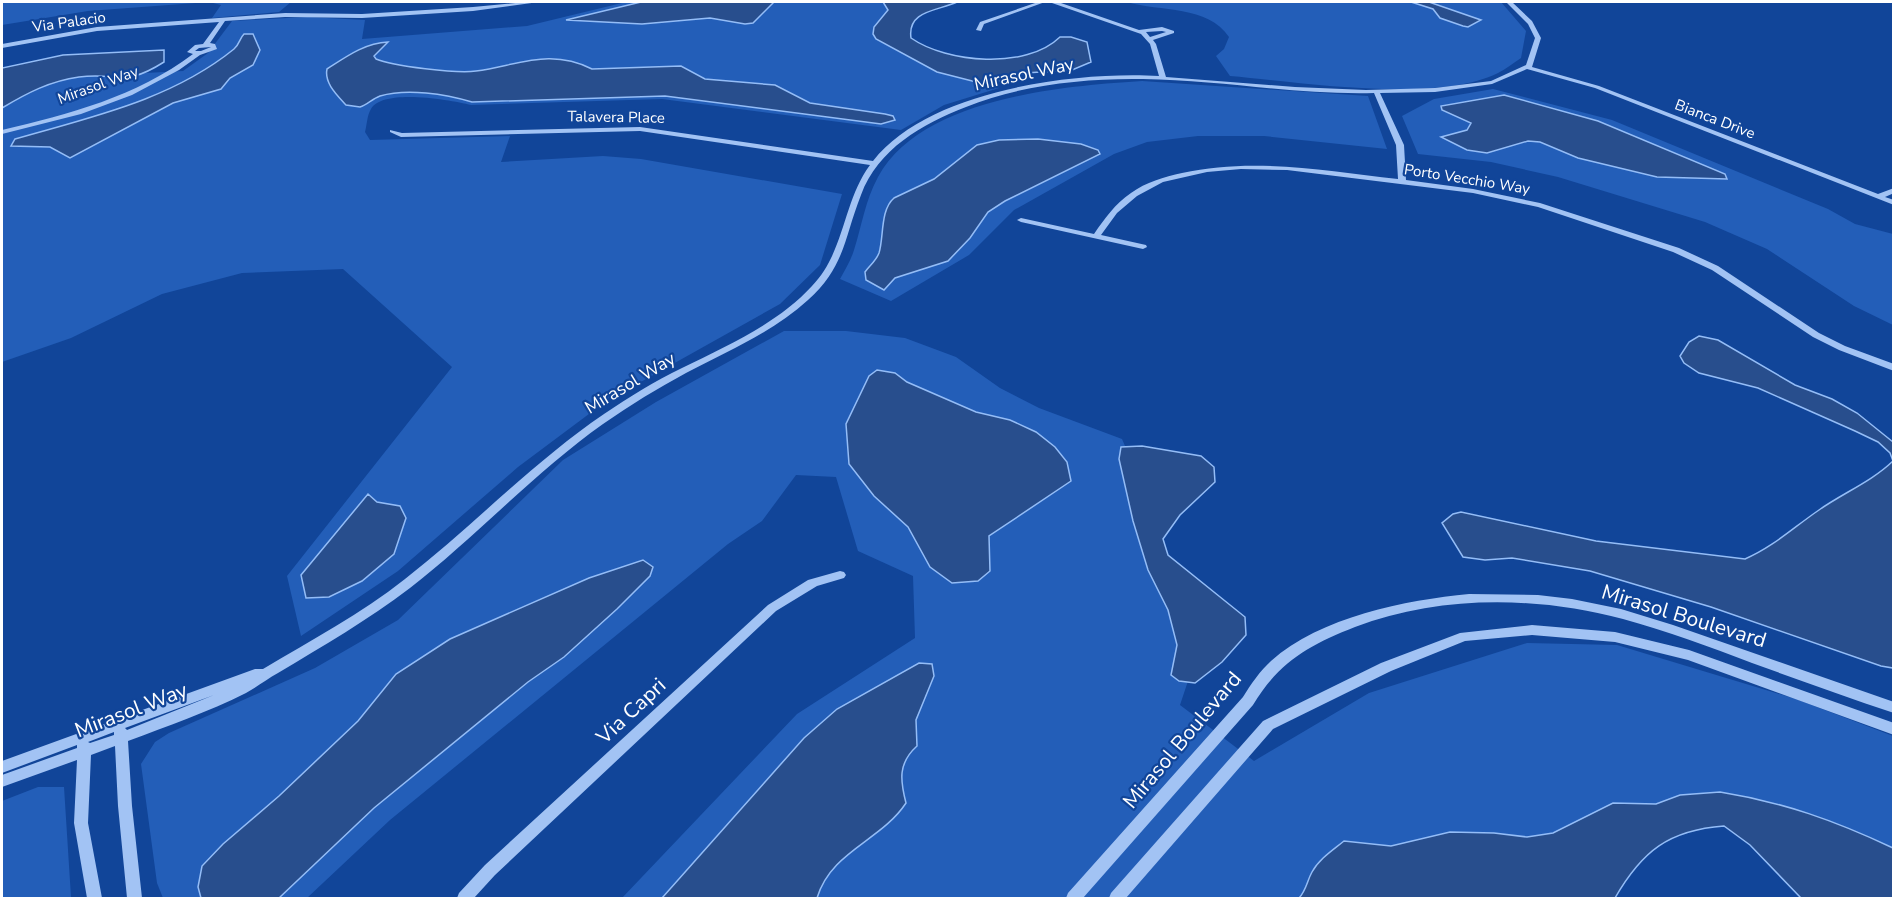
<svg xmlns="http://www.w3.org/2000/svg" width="1895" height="900" font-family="'Nunito Sans',sans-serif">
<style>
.green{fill:#235eb8}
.water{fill:#284e8d;stroke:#94bdf7;stroke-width:1.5}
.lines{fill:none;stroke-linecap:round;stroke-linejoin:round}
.minor{fill:#a2c3f4;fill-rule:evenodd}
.labels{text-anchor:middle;stroke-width:4.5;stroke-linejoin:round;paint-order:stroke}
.far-street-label{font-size:15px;fill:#fff;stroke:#114599}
.street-label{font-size:18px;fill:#fff;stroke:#114599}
.near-street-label{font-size:21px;fill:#fff;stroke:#114599}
</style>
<rect width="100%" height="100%" fill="#114599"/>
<path class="green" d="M2,2H291L279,12L212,18L221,5L209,2L88,11L2,25Z
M626,2H891V27L922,53L979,74L999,88L944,105L901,130L662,99L471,105C450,100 383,88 371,109C367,115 367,125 365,132L370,140L510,136L501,162L603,156L641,159L842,194L820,265L780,304L605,402L518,467L398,571L301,636L287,576L452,367L343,269L242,273L162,294L71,338L2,362V98L50,78L183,71L208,53L232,21L307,17L365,20L362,39L527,26Z
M1127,2H1501L1526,31L1521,58C1513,63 1506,69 1498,73C1435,104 1300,82 1230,76L1216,56L1224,49L1229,37C1208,5 1160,12 1127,2Z
M1142,81L1368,96L1387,149L1264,136H1198L1147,142L1114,154L1014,210L969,255L891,301L840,279C845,270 851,260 854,250C862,225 865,201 878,177C921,98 1062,86 1142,81Z
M1493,89L1612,120L1828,209L1855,224L1893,234V325L1854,306L1767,249L1705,222L1558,177L1491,162L1418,154L1402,116L1434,99Z
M784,331H846L905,338L956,357L1000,388L1039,408L1122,439L1137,474L1195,660L1180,705L1254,761L1369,693L1527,643L1617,645L1796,699L1893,736V898L1723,810L1546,898H622L797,714L915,638L913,576L858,551L836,477L796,475L762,521L728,544L390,820L307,898H163L157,883L141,764L155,742L169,733L315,668L398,620L563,460L656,402Z
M38,787H64L71,897L2,898V801Z"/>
<path class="water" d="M641,2H774L753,23L745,24L710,18L642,24L566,20Z
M883,2H957C938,11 907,10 911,38C947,63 1026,70 1060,37H1071L1087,42L1091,62L1072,70L1025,73L997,82L980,83L937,72L876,39L873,34L874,27L888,10Z
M1411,2H1429L1481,20L1468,27L1463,26L1440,18L1433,9Z
M244,34H253L260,50L253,65L230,78L221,89L173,103L70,158L50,147L11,146L15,139C91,117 171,100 234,49C240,44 239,39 244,34Z
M388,42L374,56L376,59C392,66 458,74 476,71C519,65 550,48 592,69L681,66L705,79L775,85L810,103L885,114L893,116L895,120L881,124L665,96L472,102C445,94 407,88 380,96C372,99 367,105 360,107L346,105C337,95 324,83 327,69C347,56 365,43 388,42Z
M164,50V62C123,88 120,72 79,77C50,81 27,93 2,108V68L63,55Z
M1504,95L1598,121L1725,174L1727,179L1657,177L1578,158L1540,142L1528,141L1487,153L1467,150L1441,137L1467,130L1471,123L1442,110L1441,106Z
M1038,139L1081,144L1098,150L1100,154L1005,201L988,212L970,238L948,261L895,278L884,290L866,280L865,272C870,265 876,261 879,253C884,237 880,210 894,198L934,179L977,145L999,140Z
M1699,336L1718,340L1795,385L1832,399L1857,413L1893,442V668L1881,666L1711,607L1590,571L1512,558L1485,560L1463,557L1442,523L1453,514L1461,512L1596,541L1745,559C1773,547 1794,527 1819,510C1843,493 1871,482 1893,461L1890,453L1878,442L1855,431L1758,388L1699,373L1684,363L1680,356L1689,342Z
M877,370L895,373L907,382L976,412L1010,420L1036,432L1055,447L1067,462L1071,481L989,536L990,571L978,581L952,583L930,567L908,527L874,496L849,464L846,424L869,376Z
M1142,446L1201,456L1214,467L1215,482L1180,515L1163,539L1168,555L1245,617L1246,635L1222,662L1195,683L1179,681L1171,675L1177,645L1168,610L1148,570L1133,521L1119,459L1121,447Z
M368,494L377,502L400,506L406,518L394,554L362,581L329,597L306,598L301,575Z
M643,560L653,567L650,576L617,609L564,657L528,682L374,808L279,898H201L198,887L202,866L223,844L279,796L358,721L396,674L450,639L589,578Z
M919,663L932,664L934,676L916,720L917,746C898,763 900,780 906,803C881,841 831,851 817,898H662L804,738L837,709Z
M1720,792C1783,802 1836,821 1893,848V898H1801L1750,845L1724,826C1669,830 1642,851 1615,898H1299C1306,891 1307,881 1312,872C1319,859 1333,850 1344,841L1391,846L1450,832L1494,833L1527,837L1553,833L1613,803L1656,804L1680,795Z"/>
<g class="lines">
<path class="minor" d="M525,2H539L473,11L362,18L285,17L225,21L210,43L215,44L217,49L200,55L179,70L132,95L81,114L2,134V130C69,114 136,97 193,54L187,52L195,45L203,44L219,22L97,31L2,48V44L97,27L285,13L362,14L473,7ZM211,47L201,51H195L199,48Z
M1038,2H1045L984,24L981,31L976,30L980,22Z
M1052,2H1058L1139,30L1162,27L1174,31V33L1153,40L1156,44L1166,77L1295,87L1366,90L1435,88L1491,81L1526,65L1535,38L1528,24L1506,2H1512L1532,21L1541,38L1532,67L1599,86L1878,194L1894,188V193L1885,197L1894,200V205L1595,88L1527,69L1492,84L1435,92L1380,93L1404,145L1406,180L1473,189L1540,203L1679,248L1718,266L1819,333L1845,346L1894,364V371L1839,350L1813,337L1712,270L1673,252L1538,207L1473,193L1287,170L1241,169L1207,172L1163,182L1137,196L1117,213L1101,235L1146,245L1147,247L1143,249L1021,222L1017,220L1021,218L1094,234C1105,218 1115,204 1131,193C1146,182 1164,177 1182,173C1254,157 1326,171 1398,179L1396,145L1374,93C1296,95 1220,80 1143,79C1084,78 1021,85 966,107C922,124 878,149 861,195C844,238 845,267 808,300C773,332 728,351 686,373C658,388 630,405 603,424C534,473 477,536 410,588C368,620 323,646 278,673C267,679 257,687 246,693C208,712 168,726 128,741L132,806L142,898H127L118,806L115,746L91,755L88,823L102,898H87L74,823L77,760L2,787V775L77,748V745L2,773V761L255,669H263C311,640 361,614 405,579C473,526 532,463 604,414C629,397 655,381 682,368C728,345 777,324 812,286C845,252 843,201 870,165L640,131L401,137L390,132V130L402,133L640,127L873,161C928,90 1076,71 1159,76L1150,44L1141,34L1052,3ZM1162,31L1166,32L1150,37L1146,32ZM214,695L127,730L125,728ZM114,732V735L90,743L88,742Z
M840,571L844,572L846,575L844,578L817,586L776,611L495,875L474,898H457L459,893L485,865L768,605L808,580Z
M1469,594L1538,595L1572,599L1621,609L1673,625L1894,702V713C1846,697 1799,680 1752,663C1710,647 1667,631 1623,619C1537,596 1439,595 1355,627C1309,645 1279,662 1253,705L1083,898H1066L1068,893L1243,697C1251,684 1260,671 1271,661C1320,617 1406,600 1469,594Z
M1532,625L1615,632L1689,650L1894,723V735L1688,660L1615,642L1532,635L1465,641L1391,671L1273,729L1126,898H1109L1111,893L1263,721L1381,663L1460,633Z"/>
</g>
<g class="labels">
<g class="far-street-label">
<text transform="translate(69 22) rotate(-8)" y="5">Via Palacio</text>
<text transform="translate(98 85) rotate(-20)" y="5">Mirasol Way</text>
<text transform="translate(616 117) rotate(1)" y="5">Talavera Place</text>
<text transform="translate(1715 119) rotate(21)" y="5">Bianca Drive</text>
<text transform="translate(1467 179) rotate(9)" y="5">Porto Vecchio Way</text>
</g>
<g class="street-label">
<text transform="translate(1024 74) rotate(-12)" y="6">Mirasol Way</text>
<text transform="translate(630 383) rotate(-31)" y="6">Mirasol Way</text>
</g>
<g class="near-street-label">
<text transform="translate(1684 616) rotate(17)" y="7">Mirasol Boulevard</text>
<text transform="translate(131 710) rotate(-21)" y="7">Mirasol Way</text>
<text transform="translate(631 711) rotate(-43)" y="7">Via Capri</text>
<text transform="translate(1182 740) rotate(-50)" y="7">Mirasol Boulevard</text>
</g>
</g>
<rect width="1895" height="900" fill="none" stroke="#ffffff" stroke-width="6"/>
</svg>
